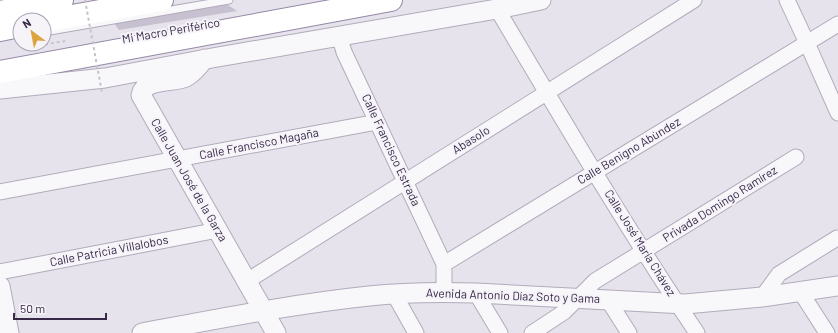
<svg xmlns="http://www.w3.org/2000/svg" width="838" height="333" font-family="Barlow,sans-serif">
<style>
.building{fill:#c7c0d0}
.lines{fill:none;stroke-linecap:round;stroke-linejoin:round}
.service-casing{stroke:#b2abbb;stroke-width:9}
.minor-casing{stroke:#b2abbb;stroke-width:17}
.tertiary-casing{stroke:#b2abbb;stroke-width:21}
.trunk-casing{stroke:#9489a5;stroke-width:24}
.path{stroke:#c6c1cb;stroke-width:2;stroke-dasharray:3 3;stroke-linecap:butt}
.service{stroke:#f8f7fa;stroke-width:7}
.minor{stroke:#f8f7fa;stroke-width:15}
.tertiary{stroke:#f8f7fa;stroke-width:19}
.trunk{stroke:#fff;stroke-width:22}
.path-bridge{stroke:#c6c1cb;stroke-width:2;stroke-dasharray:3 3;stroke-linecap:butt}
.labels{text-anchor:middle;stroke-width:4;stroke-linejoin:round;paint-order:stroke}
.street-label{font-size:12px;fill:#362947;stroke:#f6f3f9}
</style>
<rect width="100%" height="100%" fill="#e7e3ed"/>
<path class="building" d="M225,3L237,11L119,30L113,22Z"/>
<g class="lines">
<defs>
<path id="service" d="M44,32L229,0"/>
<path id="minor" d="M787,0L807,43L838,113
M497,9C562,118 626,228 697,333
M339,35L344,52L444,264V292
M0,192L377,122
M444,264L838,24
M0,272L218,230
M247,281L694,0
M800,291L827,333
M476,293L500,333
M394,294L416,333
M762,297L779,274L837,238
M608,300L629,333
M532,333L564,312L595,281L796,157"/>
<path id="tertiary" d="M204,59C199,66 193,73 186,77C173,83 144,78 141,95L276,333
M0,89L105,78L212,58L497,9L541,0
M0,286L9,333
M142,333C217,319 293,304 369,296C405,292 440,292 476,293L685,304L762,297L838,286"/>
<path id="trunk" d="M0,12L62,0
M44,21L162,0
M0,30L20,26
M0,72L391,0"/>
</defs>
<use href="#service" class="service-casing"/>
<use href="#minor" class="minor-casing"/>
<use href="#tertiary" class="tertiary-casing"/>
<use href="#trunk" class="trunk-casing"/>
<path class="path" d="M35,44V46L65,41"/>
<use href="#service" class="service"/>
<use href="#minor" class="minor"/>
<use href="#tertiary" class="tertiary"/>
<use href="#trunk" class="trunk"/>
<path class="path-bridge" d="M85,0L102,93"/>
</g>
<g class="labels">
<g class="street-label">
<text transform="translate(171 31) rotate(-10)" y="4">Mi Macro Periférico</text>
<text transform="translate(471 140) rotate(-32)" y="4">Abasolo</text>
<text transform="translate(259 144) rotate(-11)" y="4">Calle Francisco Magaña</text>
<text transform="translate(391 150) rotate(65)" y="4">Calle Francisco Estrada</text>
<text transform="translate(629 151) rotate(-31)" y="4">Calle Benigno Abùndez</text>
<text transform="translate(189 180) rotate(60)" y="4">Calle Juan José de la Garza</text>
<text transform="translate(720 204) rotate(-32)" y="4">Privada Domingo Ramírez</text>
<text transform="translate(640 243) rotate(58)" y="4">Calle José María Chávez</text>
<text transform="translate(109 251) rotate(-11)" y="4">Calle Patricia Villalobos</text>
<text transform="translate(513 296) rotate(2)" y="4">Avenida Antonio Díaz Soto y Gama</text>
</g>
</g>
<g transform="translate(32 32) rotate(328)"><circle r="19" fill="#f6f3f9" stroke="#a9a2b2"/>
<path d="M0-3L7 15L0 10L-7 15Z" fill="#dca43e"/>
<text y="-6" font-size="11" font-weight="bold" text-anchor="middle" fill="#362947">N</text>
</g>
<path d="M14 313v6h92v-6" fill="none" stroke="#362947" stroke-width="2"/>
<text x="20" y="313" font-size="12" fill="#362947" stroke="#f6f3f9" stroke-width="3" paint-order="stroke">50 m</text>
</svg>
